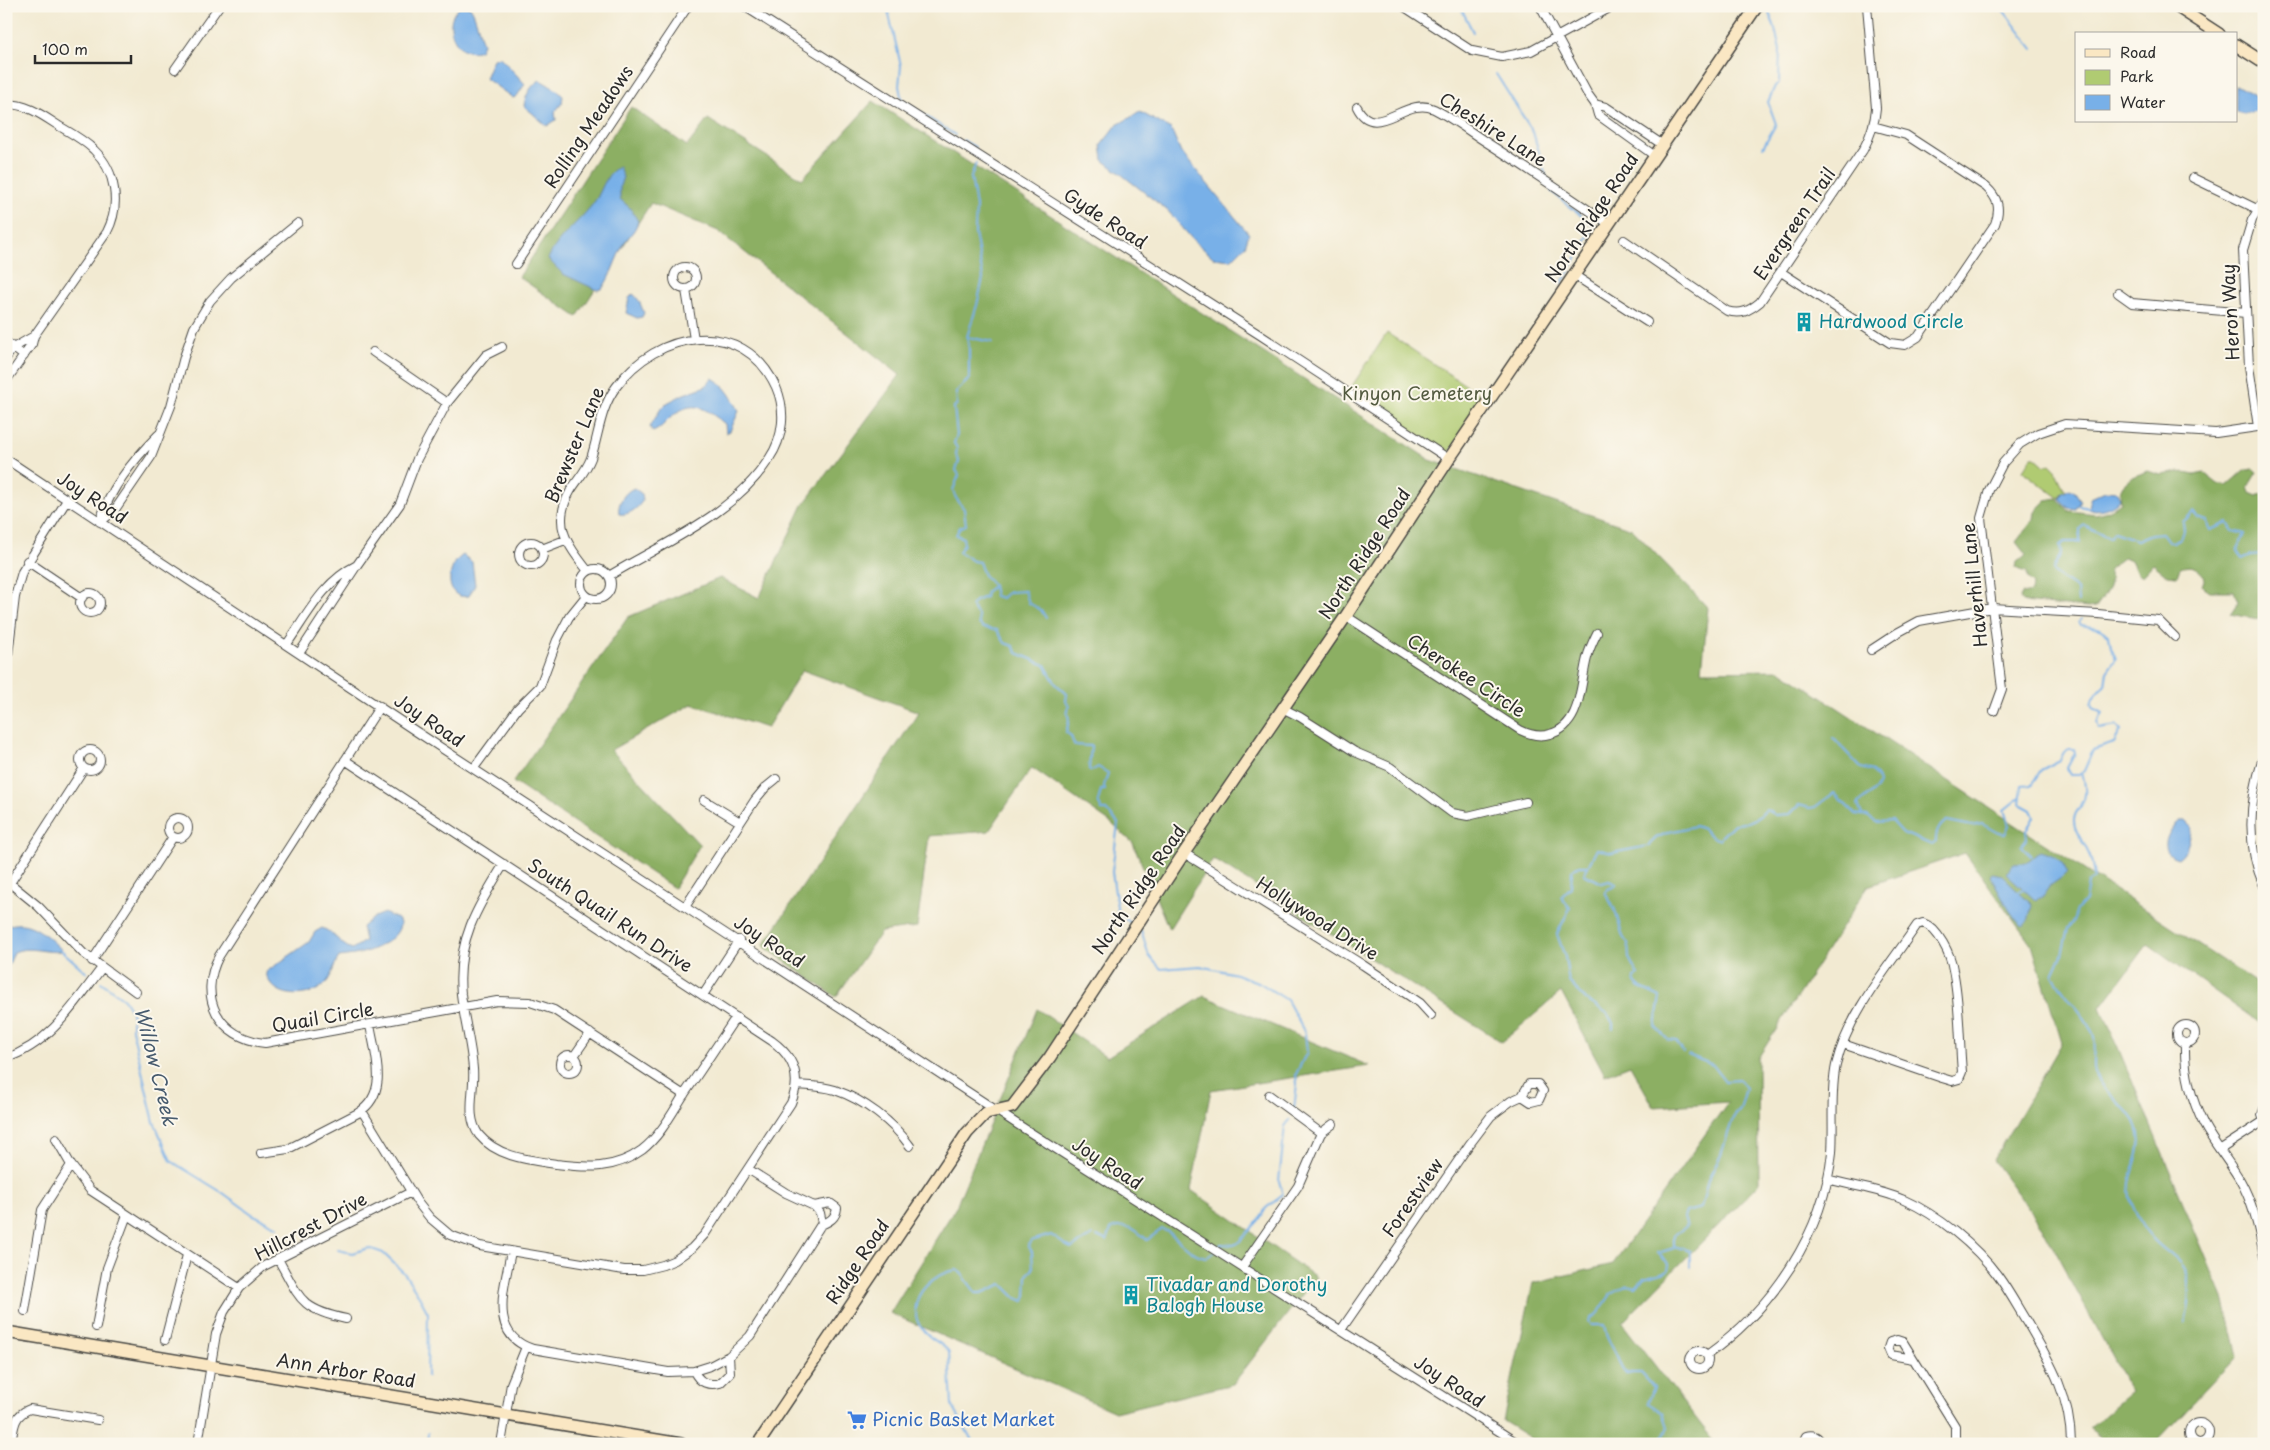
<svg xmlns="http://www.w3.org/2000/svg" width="2270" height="1450" font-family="'Playpen Sans',sans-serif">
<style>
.green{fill:#b0cb72;stroke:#6e7b4e}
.forest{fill:#8caf64;stroke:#5c6d48}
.water{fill:#78b0e8;stroke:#526e8a}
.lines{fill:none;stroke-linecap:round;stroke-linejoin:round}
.stream{stroke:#78b0e8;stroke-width:2}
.street-casing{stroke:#494844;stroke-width:10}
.secondary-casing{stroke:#494844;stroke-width:14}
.street{stroke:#fff;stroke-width:8}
.secondary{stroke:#fae7c3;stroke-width:11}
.labels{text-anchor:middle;stroke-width:4;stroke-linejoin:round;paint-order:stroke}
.street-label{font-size:18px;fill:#2b2b2b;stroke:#fbf7ec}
.culture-label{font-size:18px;fill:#0d838f;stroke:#fbf7ec;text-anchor:start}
.park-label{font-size:18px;fill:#535b40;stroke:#fbf7ec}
.shop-label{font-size:18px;fill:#366cbe;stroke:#fbf7ec;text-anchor:start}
.water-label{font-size:19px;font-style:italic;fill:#465a6d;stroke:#fbf7ec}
</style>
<rect width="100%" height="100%" fill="#fbf7ec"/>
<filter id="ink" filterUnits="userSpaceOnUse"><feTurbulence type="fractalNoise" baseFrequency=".02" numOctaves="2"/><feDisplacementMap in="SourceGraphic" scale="10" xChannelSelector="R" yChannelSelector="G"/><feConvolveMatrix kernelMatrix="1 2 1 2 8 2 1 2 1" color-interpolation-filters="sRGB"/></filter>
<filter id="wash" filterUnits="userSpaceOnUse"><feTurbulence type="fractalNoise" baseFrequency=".0096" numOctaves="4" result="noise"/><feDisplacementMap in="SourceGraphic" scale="20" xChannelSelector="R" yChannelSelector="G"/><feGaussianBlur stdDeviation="1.12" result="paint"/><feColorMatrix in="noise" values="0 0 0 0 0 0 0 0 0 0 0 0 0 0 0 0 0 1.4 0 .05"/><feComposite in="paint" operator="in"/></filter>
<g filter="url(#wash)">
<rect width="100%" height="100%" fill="#f2ead2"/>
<path class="green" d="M1387,333L1485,398L1448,455L1350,389Z
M2032,457H2035L2045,466L2050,464L2054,468L2065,491L2060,495V499L2025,473L2023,470Z"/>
<path class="forest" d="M873,101L1430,460L1632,529L1708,608L1702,671L1780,670L2264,988V1026L2148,944L2101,1007L2223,1298L2237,1356L2154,1444H2109L2089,1428L2131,1392L2042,1227L1993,1160L2062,1043L2032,945L1965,853L1868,886L1758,1058L1759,1184L1622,1323L1716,1444H1540L1503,1421L1533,1283L1613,1264L1728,1102L1654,1107L1630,1065L1605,1075L1561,992L1502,1042L1213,859L1169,929L1133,843L1111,823L1032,768L989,831L929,836L917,927L881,932L836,997L763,946L919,712L802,670L767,728L692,704L611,750L700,845L674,888L513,782L628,617L720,578L759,598L803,505L900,375L718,231L651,203L577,317L519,277L631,107L687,146L708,119L802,179Z
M2253,469L2257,472L2248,487L2250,493L2257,496L2264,492V620L2230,614L2238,602L2234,591H2210L2202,586L2205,577C2197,567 2192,564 2180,568L2177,576L2167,575L2153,564L2142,576L2137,573L2131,560L2124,557L2109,569C2114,585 2105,594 2096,607L2088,608L2022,602L2020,598L2022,594L2032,592L2033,584L2028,579L2027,572L2015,568L2016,562L2022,559L2026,555L2016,542L2034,519L2035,511L2046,500L2057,498L2069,511L2096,514L2108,511L2121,502L2120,491L2123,485L2131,478L2147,471L2162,475L2180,472L2194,475L2204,473L2218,484L2227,486L2244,471Z
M1204,996L1369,1066L1211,1090L1191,1190L1316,1277L1233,1384L1115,1412L890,1313L956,1207L1037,1009L1107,1057Z"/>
<path class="water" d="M463,6L470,7C476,14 479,34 483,44L480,50C454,61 439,15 463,6Z
M500,57L525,84L517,96L513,98L485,78L493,59Z
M540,80L557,90L563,96L562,103L555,112L556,120L547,126L524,106C525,96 531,85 540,80Z
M2236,85L2257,97L2260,104L2255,111L2244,114L2236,112Z
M1140,112L1171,129L1181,152L1249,234L1245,246L1231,260L1214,258L1193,240L1168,211L1103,160L1101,145L1117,125Z
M619,167L623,177L620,186V199L630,208L638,221C635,233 629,234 624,244C615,259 612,275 602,289L597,290L563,274L548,259C558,235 583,220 597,198C603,187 607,172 619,167Z
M633,294C639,298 641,306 644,313L642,317L637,318L626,313L629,298Z
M712,378C724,383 734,400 739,411L730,431L726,433L725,424C704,407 692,398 669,419C664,424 660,429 653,432L650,427L660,410L667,403L684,394L706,386Z
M634,488L642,494L643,500C638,508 629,516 619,514C617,504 624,492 634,488Z
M2070,489L2075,492L2081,501L2076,509L2068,508L2060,499L2062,493Z
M2105,491L2117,492L2120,498C2115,507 2098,513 2088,508L2090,498Z
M463,555L472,562L475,585L469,596C443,601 446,565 463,555Z
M2180,821H2185L2192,828C2189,840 2188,851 2178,858C2157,853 2167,830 2180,821Z
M2040,851C2053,854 2062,859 2067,872C2057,884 2050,881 2043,897L2035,900L2006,873L2014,864L2026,863Z
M1992,873L2002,875L2032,904L2028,922L2023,926C2011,919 2000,890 1990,876Z
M384,913L398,919L400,923C400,940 370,952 354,955C349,956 344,956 339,957C333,966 332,978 324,985C307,1000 270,999 266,972L309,942L315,932L322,928C334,932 340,945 352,949L365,941L362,927L374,917Z
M6,922L10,925C32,919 48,937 63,951C46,954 30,945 14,952L6,972Z"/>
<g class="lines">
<path class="stream" d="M887,6L901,66L899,86L902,101L955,135
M1460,6L1473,32
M2000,6L2033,49
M1496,74L1533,132L1546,176
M2255,111L2258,113
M963,140L975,147
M1763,147L1776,124L1768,102L1775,86L1779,83L1780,50L1774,25L1766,6
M976,163L971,177L976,206L975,233L983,278L977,305L967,337L969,349V379L956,392L957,404L954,407L957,435L954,443L957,448L956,455L959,461L956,470L959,475L953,490L956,498L964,509L966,525L960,527L956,535L963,538L964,544L959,552L973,561L979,562L985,578L991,582L993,586
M1551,191L1594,226L1562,283
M967,337L992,342
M2079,506L2088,508
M2264,531L2260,538L2264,546
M993,586L995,596L1002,598L1008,592L1025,591L1029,603L1041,610L1046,618
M992,587L986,592L985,597L975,601L971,606L978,615L979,624L984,628L997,630L1005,643L1013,646L1017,653L1045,665L1056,684L1067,694L1066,701L1069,706L1067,709L1069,721L1066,732L1071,736L1074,745L1091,746L1089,769L1091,771L1098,767L1108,773L1104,786L1105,790H1101L1098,802L1102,810H1106L1118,823L1112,872L1118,914L1131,923
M2078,602L2077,589L2054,573L2053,569L2061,553L2060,545L2064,542H2080V529L2084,525L2110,538L2114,532L2137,540L2151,534L2162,533L2168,541L2173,542L2181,538L2184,530L2183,522L2193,512L2198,518L2208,521L2210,530L2228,523L2233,531L2245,534L2237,551L2242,559L2251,555L2264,554
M1833,738L1861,768L1872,771L1877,777L1879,783L1876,789L1858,804L1862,815
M2082,773C2085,782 2087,795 2082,804C2079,810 2074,812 2074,821C2074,831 2082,840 2086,848C2092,858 2093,868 2094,879L2088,883L2085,901L2077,910L2073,922L2068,928L2062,955L2053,975C2063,995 2090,1018 2094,1038C2097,1052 2090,1067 2098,1080C2108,1097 2130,1107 2137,1126C2148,1152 2121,1179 2132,1204C2137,1217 2144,1230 2154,1240C2167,1254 2186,1261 2189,1282C2191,1297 2188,1310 2185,1324
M2031,856L2021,846L2027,838L2026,831L2034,817L2031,810L2020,804L2022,786L2031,785L2041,770L2060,760L2064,752L2069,749H2074L2075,753L2067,768L2071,775H2079L2084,771L2093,750L2114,743L2121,730L2117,726L2099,729L2097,722L2103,713L2093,708L2091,704L2093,698L2105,685L2107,672L2116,659L2111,647L2109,635L2098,628L2081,625L2079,622L2081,619
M1587,866H1577L1572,870L1571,887L1561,897L1570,908L1557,934L1565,957L1569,982L1586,1000L1607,1013L1613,1023V1029
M2018,892L2023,889
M1141,930L1149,956L1161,969L1200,966L1236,974L1260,983L1287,1000L1305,1033L1307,1052L1296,1074L1297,1084L1294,1109
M61,950L87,973
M101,982L124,999L132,1012V1029L154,1122L171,1161L223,1193L252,1214L278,1227
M1683,1052L1676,1041L1668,1040L1655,1026L1660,997L1641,988L1635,982L1634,977L1638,975L1629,958L1628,944L1623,937L1615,910L1605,892L1608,889L1615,886L1616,884L1609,881L1602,883L1584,874L1597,849L1612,853L1648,846L1656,838L1669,832L1695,826L1703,829L1714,838L1719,839L1734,824C1745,824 1757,820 1766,810L1775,815L1790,814L1799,805L1810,808L1815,807L1834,793L1855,814L1867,816L1876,822L1892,821L1903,833L1932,845L1936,842C1935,834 1939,825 1947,821L1972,826L1982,824L1998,833L2005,834L2009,825L2004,810L2020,797
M1097,1236L1107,1241L1111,1229C1128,1222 1136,1230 1147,1240L1162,1229C1179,1235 1189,1256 1207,1257L1215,1252
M1674,1246L1690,1251V1267
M1217,1248L1221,1244L1234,1245L1240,1241L1259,1220L1266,1208L1283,1195L1279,1181L1285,1126L1290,1120
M338,1250L352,1253L369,1248L383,1253L404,1273L416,1291L428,1313L427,1376
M427,1444L428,1433
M974,1444L952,1405L949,1352C944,1345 937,1342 930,1337C913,1324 910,1303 926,1286C934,1278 945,1271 957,1270L962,1274L976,1293H982L1002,1284L1016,1298L1024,1301L1026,1296L1027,1275L1033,1269L1032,1252L1028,1245L1031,1241L1051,1235L1067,1246L1072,1248L1093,1235
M1659,1444L1668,1428L1663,1413L1648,1403L1654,1387L1641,1373H1626C1620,1367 1620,1363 1617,1356C1611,1343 1606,1340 1604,1325H1592L1589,1323L1590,1319L1599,1312L1611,1294L1627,1285L1636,1287L1644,1278L1668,1271L1669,1264L1658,1253L1674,1248V1235L1687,1226L1684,1218L1686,1212L1701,1208L1708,1180L1721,1155L1733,1118L1740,1110L1746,1088L1740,1080L1725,1081L1713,1065L1688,1055"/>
</g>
</g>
<g filter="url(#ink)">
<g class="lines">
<defs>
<path id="street" d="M744,6L1260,335L1449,459
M1403,6L1472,51L1502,57L1531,51L1613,6
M1540,6L1587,93L1595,104L1598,115L1655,156
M175,69L219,6
M6,104C27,104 42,115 59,126C71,133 84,140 94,150C116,171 121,205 107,232L34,336L32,344L6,381
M1595,104L1606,107L1663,145
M1357,107C1375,143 1406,95 1434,109C1452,118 1469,131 1486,142C1527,168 1568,196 1609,224
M2193,178L2257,209
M1624,240L1727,311C1741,315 1749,311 1760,302L1863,150C1870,137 1875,123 1876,108L1867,6
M516,264L688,6
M674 278a11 11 0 1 1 22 0a11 11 0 1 1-22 0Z
M1781,272L1890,343L1905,345L1918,337L1995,224C2001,208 1998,198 1986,187L1906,135L1873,126
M1574,275L1647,322
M686,290L694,339
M2118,293L2132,303L2246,313
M6,342L24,356
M373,352L447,403
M6,358L13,348L34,336
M2258,427L2249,366L2243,250L2252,220L2264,200
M6,459L417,732L1017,1124L1519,1444
M100,522L114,511L151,457L171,406L184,357L194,328L210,301L231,278L298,223
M100,522C109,489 134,459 158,435
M519 554a12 12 0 1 1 24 0a12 12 0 1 1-24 0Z
M542,549L565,540
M27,561L82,598
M357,565L400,504L417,459L447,403L486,355L502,347
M581 584a15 15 0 1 1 30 0a15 15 0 1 1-30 0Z
M588,571C567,544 551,524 571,490C578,479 586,471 591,458C599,434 600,409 616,387C656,331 743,315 776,387C786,410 784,437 769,459C732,516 665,542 609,576
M80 603a10 10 0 1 1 20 0a10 10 0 1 1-20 0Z
M1346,616L1520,730C1530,735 1540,737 1550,734C1582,726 1580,684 1587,658C1589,650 1593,641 1597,633
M287,644C308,614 323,582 357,565L300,652
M1871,650L1897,633L1919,621L1992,608L2098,614L2158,620L2175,637
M6,672L15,597L22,572L67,500
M380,706L219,956C197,998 219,1038 265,1043L497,1001L530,1002L554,1010L684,1095
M1282,708L1300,717L1355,752L1390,767L1452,813L1468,816L1526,802
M1994,711L2002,689L1981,518L1989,490L2003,463L2020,444L2038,433L2065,424L2216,433L2264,426
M80 760a10 10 0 1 1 20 0a10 10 0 1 1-20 0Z
M2264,755C2249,799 2245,843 2264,886
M345,760L772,1041C794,1057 802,1077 791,1103L705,1234L692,1248L675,1260L663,1265L643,1270H624L480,1246L450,1235L430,1218L418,1203L362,1111
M474,768L518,708L540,686L557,640L569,617L586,596
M704,800L740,822
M168 828a10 10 0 1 1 20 0a10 10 0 1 1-20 0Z
M1184,853L1363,965L1420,1003L1431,1015
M504,864C477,907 456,942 461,994C464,1019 471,1044 473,1069C475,1091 465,1116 479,1135C497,1157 530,1160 556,1164C587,1168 615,1170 642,1150C660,1136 671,1115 683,1096C701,1070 718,1044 736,1017
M6,880L38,906L83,953L136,992
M10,883L84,768
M685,907L755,800L765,788L776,779
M92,961L173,837
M703,995L739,940
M2177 1034a9 9 0 1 1 18 0a9 9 0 1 1-18 0Z
M2185,1043C2184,1072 2191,1099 2204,1125C2214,1144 2229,1161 2240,1180C2253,1203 2260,1232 2264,1257
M560 1064a9 9 0 1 1 18 0a9 9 0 1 1-18 0Z
M574,1056L590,1033
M6,1058C49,1045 75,1003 101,969
M796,1085C810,1086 823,1086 835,1090C864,1100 893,1122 910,1146
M2264,1109L2262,1115L2264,1121
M1321,1133L1333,1124
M56,1139L71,1165L90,1190L239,1288
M2221,1149L2264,1121
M261,1153L288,1149L358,1113C390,1093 375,1055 370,1025
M1827,1179C1852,1186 1880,1189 1904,1200C1938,1215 1976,1246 1998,1276C2009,1291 2018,1308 2028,1324C2051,1363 2071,1398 2071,1444
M814,1206L830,1203L837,1208C836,1218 830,1221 821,1225
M511,1251C505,1287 487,1335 533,1349L668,1372L694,1371L710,1366L729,1356L750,1336L822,1223L820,1213L814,1206L786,1193L748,1169
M278,1259C300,1298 299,1309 346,1319
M1242,1267L1298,1186L1321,1133L1269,1095
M25,1311L42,1210L71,1165
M96,1327L107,1268L127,1215
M1341,1330L1469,1145L1491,1116L1511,1101L1522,1096L1529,1084H1538L1543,1091L1539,1100L1531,1102L1522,1096
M165,1340L187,1255
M1690 1360a9 9 0 1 1 18 0a9 9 0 1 1-18 0Z
M1707,1355C1772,1309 1824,1233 1832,1152C1834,1124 1830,1093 1836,1065C1849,1012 1887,969 1917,925L1923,923C1938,928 1951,955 1953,970C1960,1003 1959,1038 1962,1072L1959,1079L1952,1081L1942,1078L1843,1044
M1913,1359L1891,1355L1888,1348L1890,1342L1897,1340L1903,1342L1955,1426V1444
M694,1371C699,1383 709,1386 720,1383L730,1373L729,1356
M2189 1433a10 10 0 1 1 20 0a10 10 0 1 1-20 0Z
M198,1442L217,1444
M11,1444C14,1428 13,1415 30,1409L98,1420
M198,1444L216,1334L224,1312L239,1288L264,1266L411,1192
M501,1444L511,1384L526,1347
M1802,1444L1806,1436C1813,1434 1819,1436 1821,1444"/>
<path id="secondary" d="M2176,6L2219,34
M2236,45L2264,63
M6,1332L681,1444
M758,1444L967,1133L986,1113L1012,1107L1050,1057L1184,853L1346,616L1449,459L1757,6"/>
</defs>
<use href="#street" class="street-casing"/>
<use href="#secondary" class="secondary-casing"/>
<use href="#street" class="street"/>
<use href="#secondary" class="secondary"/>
</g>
</g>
<defs>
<symbol id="building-bare" viewBox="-9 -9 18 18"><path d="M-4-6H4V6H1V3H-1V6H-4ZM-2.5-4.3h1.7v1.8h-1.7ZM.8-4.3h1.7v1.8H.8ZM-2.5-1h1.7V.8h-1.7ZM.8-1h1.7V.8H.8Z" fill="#0f9aa8" stroke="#fbf7ec" stroke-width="2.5" paint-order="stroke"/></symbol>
<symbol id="supermarket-bare" viewBox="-9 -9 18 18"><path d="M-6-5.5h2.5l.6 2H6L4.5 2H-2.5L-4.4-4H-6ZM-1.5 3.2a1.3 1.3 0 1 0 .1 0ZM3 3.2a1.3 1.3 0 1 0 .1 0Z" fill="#3f7fe0" stroke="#fbf7ec" stroke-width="2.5" paint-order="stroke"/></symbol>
</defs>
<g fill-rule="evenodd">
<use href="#building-bare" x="1790" y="308" width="28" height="28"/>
<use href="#building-bare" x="1117" y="1281" width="28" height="28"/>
<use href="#supermarket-bare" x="843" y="1406" width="28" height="28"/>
</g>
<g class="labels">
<g class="street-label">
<text transform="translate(589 127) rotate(-56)" y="6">Rolling Meadows</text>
<text transform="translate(1493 130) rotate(32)" y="6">Cheshire Lane</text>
<text transform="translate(1592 218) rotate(-56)" y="6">North Ridge Road</text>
<text transform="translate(1105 219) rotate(33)" y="6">Gyde Road</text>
<text transform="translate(1795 224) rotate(-56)" y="6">Evergreen Trail</text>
<text transform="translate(2231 312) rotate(-93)" y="6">Heron Way</text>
<text transform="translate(575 445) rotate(-67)" y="6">Brewster Lane</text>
<text transform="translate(92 498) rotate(33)" y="6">Joy Road</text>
<text transform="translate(1365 554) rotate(-57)" y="6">North Ridge Road</text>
<text transform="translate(1975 585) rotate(-96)" y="6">Haverhill Lane</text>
<text transform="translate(1466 676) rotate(33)" y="6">Cherokee Circle</text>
<text transform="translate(429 721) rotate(34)" y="6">Joy Road</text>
<text transform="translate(1139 890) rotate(-56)" y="6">North Ridge Road</text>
<text transform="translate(610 916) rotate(33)" y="6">South Quail Run Drive</text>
<text transform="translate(1317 919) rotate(32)" y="6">Hollywood Drive</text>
<text transform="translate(769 942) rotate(33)" y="6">Joy Road</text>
<text transform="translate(323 1018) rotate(-10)" y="6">Quail Circle</text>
<text transform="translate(1107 1164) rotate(33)" y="6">Joy Road</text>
<text transform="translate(1413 1198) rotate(-55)" y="6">Forestview</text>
<text transform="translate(311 1227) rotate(-28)" y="6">Hillcrest Drive</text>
<text transform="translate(858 1262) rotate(-56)" y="6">Ridge Road</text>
<text transform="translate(346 1371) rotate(9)" y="6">Ann Arbor Road</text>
<text transform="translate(1449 1382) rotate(33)" y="6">Joy Road</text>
</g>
<g class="culture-label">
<text x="1819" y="328">Hardwood Circle</text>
<text x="1146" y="1291">Tivadar and Dorothy<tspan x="1146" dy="21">Balogh House</tspan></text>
</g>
<g class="park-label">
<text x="1417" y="400">Kinyon Cemetery</text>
</g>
<g class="shop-label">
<text x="872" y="1426">Picnic Basket Market</text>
</g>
<g class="water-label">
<text transform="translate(156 1066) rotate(76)" y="7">Willow Creek</text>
</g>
</g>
<rect width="2270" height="1450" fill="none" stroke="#fbf7ec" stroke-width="25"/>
<rect x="2075" y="32" width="162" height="90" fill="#fbf7ec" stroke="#a8a59f"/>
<rect x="2085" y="49" width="25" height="8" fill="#fae7c3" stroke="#a8a59f"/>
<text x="2120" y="58" font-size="15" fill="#2b2b2b">Road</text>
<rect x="2085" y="70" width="25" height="15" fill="#b0cb72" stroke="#a8a59f"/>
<text x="2120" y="82" font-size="15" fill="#2b2b2b">Park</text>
<rect x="2085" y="95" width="25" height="15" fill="#78b0e8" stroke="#a8a59f"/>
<text x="2120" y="108" font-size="15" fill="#2b2b2b">Water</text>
<path d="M35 55v8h96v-8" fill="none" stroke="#2b2b2b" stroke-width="2.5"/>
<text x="42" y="55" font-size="15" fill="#2b2b2b" stroke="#fbf7ec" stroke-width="4" paint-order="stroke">100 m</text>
</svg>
